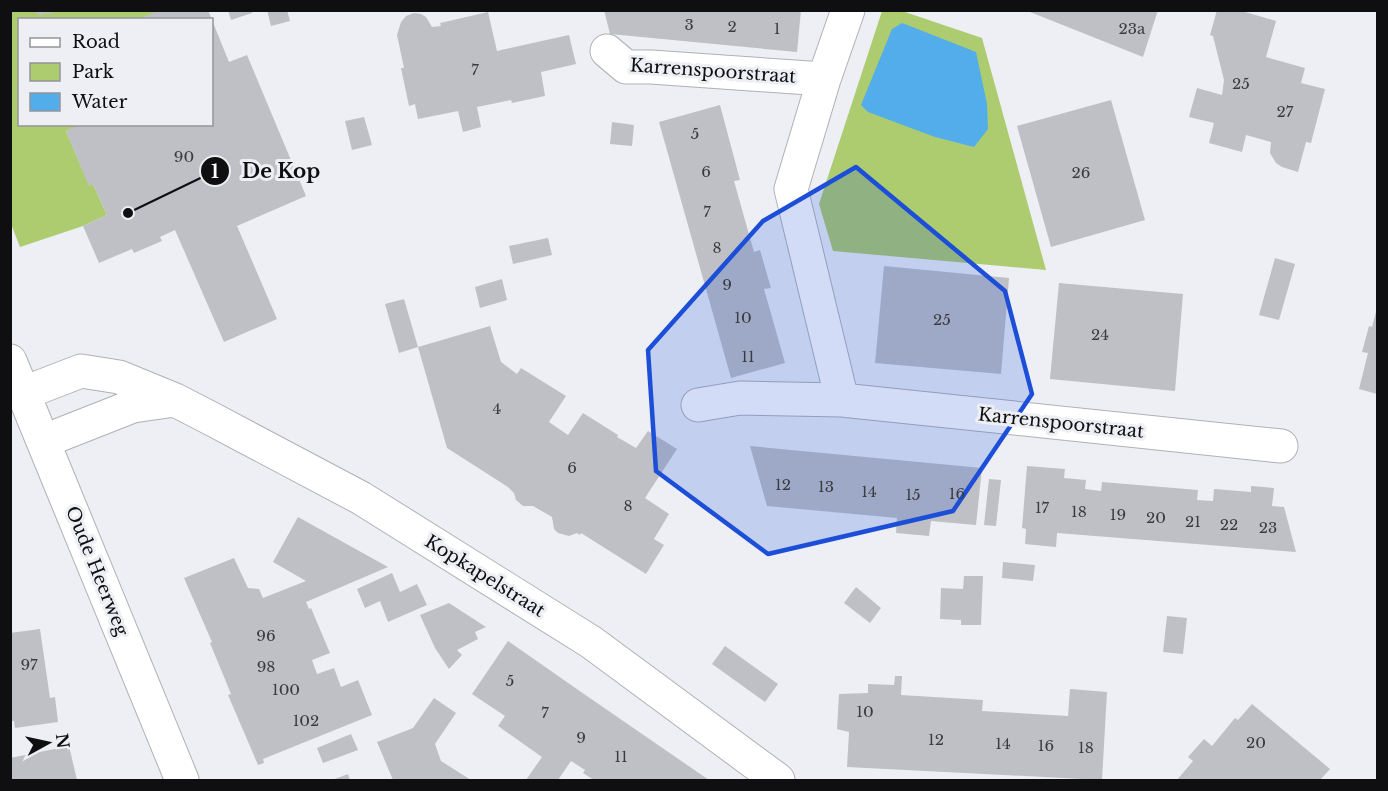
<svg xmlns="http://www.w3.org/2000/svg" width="1388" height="791" font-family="'Libre Baskerville',serif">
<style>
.green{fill:#adcb6f}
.water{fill:#53adea}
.building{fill:#bec0c5}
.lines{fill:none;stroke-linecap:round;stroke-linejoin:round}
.minor-casing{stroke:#afb1b6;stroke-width:35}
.minor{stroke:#fff;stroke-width:33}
.marked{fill:#1d4ed8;fill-opacity:0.2;stroke:#1d4ed8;stroke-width:4.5;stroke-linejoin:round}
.labels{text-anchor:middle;stroke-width:6;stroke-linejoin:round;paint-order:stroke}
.number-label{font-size:15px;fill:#3b3b3e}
.street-label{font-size:18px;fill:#0f0f11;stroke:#edeff4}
.leader{fill:none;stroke:#0f0f11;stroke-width:2}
.callout-dot{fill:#0f0f11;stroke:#edeff4;stroke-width:2}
.mark-label{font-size:18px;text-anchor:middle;font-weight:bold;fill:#fff}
.callout-label{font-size:20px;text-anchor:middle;font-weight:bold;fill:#0f0f11;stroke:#edeff4;stroke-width:6;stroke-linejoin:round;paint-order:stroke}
</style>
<rect width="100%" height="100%" fill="#edeff4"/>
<path class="green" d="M11,11H160L139,19L20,20V124L81,125L66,131L89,185L93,184L107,215L83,226L20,247L11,224Z
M882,11H902L982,38L1046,270L833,251L819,204Z"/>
<path class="water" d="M902,23L976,52L987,104L988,129L974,147L935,137L868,112L861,105L892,29Z"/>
<path class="building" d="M33,10H54L50,15V13L41,14V16Z
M160,10H208L212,20L139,19Z
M228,10H252V13L231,20Z
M267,10H287L290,21L271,26Z
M604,10H801L797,52L610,34Z
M1025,10H1158L1143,57Z
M1217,10H1238L1276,21L1266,57L1305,68L1301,83L1325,89L1311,143L1306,142L1298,172L1282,167L1276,163L1270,153L1271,142L1246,135L1242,152L1209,143L1214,123L1189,117L1197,88L1222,95L1224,80L1213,36L1210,35Z
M488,12L497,51L569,35L576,64L541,72L545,96L512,103L511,100L477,107L481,127L463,132L458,111L418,119L415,104L409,106L401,68H404L397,35L401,22L406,16L414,13L421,14L426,17L432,27L441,26L440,23Z
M212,20L229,62L247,55L306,196L237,226L277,319L224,342L175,230L160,237L162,241L134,253L132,249L99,263L83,226L107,215L93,184L89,186L66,131L81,124H212Z
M1111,100L1145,220L1051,247L1017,126Z
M720,105L740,180L734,181L754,252L760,250L762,257L771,288L764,289L785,363L731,378L659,122Z
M364,117L372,145L352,150L345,121Z
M612,122L634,125L632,146L610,144Z
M548,238L552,255L513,264L509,246Z
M1275,258L1295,264L1279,320L1259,315Z
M884,266L1009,278L1001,374L875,363Z
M502,279L507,300L480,308L475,287Z
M1059,283L1183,294L1175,391L1050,379Z
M404,299L418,347L399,353L385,304Z
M1377,308V394L1359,389L1368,353L1362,352L1369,326L1372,327Z
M490,326L501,362L517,374L521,368L566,396L549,422L568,435L583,413L618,435L617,437L636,448L648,431L677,449L645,498L669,514L654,539L664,545L646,574L581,533L580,535L577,533L569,536L558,533L554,529L552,517L533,506H523L516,500L514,493L508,487L447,448L418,347Z
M750,446L982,468L976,525L931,521L929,536L896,533L897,518L767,506Z
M1027,466L1065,469L1064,478L1086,480L1085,489L1101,491L1102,482L1198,490L1197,500L1213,501L1214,489L1251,492V486L1274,488L1272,506L1284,507L1296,552L1057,533L1056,547L1025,544L1026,529L1022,528Z
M989,479L1001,480L996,526L984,525Z
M298,517L388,567L306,602L309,609L311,608L330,653L312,660L317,674L334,668L341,687L358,680L372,715L263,759L264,763L258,765L228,695L231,694L210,643L212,642L184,578L234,558L248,588L259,589L263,598L306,581L273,562Z
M1003,562L1035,565L1033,581L1002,578Z
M392,573L400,592L417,584L427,605L388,622L380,601L365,608L357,589Z
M964,576H983L981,625H961V620L940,619L941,588L963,589Z
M856,587L881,608L870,623L844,603Z
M449,603L486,627L475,632L478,639L457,650L462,655L449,669L435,648L420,615Z
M1167,616L1187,618L1183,654L1163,652Z
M40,629L50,698L55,697L58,722L15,728L14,721H10V633Z
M508,641L584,694L709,780H594L583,773L585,770L571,761L558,780H526L542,757L498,726L505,716L472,694Z
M725,646L778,684L765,702L712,664Z
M895,676H902L901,695L983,700L982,711L1068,716L1070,689L1107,692L1102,780L847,767L849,732L837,729L839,694L868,693V684L894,685Z
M434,698L456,713L435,744L441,761L471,780H393L377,742L413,728Z
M1252,704L1330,769L1320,780H1177L1193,761L1188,757L1204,739L1212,746L1235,718L1238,720Z
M351,734L358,750L323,763L317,748Z
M69,746L77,780H10V758Z
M348,774L350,780H332Z"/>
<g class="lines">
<defs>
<path id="minor" d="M607,51L626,67H651L824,79
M10,361L182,780
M24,393L81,371L119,377L175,400L210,418L361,498L591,642L778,780
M842,400L791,189L824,79L848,10
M698,405L740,398L842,400L1281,446
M44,441L133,406L175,400"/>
</defs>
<use href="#minor" class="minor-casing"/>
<use href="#minor" class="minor"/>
</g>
<path class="marked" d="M856,167L1005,291L1032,394L953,511L768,554L656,471L648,350L763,221Z"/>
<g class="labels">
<g class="number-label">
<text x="689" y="30">3</text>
<text x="732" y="32">2</text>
<text x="777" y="34">1</text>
<text x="1132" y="34">23a</text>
<text x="475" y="75">7</text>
<text x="1241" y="89">25</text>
<text x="1285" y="117">27</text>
<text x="695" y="139">5</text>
<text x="184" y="162">90</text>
<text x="706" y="177">6</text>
<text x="1081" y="178">26</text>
<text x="707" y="217">7</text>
<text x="717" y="253">8</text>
<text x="727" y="290">9</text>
<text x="743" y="323">10</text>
<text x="942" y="325">25</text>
<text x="1100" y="340">24</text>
<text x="748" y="362">11</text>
<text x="497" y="414">4</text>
<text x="572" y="473">6</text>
<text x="783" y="490">12</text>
<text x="826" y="492">13</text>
<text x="869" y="497">14</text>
<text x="957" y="499">16</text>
<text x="913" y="500">15</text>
<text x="628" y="511">8</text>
<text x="1042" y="513">17</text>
<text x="1079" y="517">18</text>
<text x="1118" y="520">19</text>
<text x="1156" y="523">20</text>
<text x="1193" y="527">21</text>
<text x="1229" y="530">22</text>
<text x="1268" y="533">23</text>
<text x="266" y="641">96</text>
<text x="29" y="670">97</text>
<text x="266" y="672">98</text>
<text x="510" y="686">5</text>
<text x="286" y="695">100</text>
<text x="865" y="717">10</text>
<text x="545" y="718">7</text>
<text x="306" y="726">102</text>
<text x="581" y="743">9</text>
<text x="936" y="745">12</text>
<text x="1256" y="748">20</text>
<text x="1003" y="749">14</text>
<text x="1046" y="751">16</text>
<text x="1086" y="753">18</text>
<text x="621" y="762">11</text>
</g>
<g class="street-label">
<text transform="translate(713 71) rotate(4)" y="6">Karrenspoorstraat</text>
<text transform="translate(1061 423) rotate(6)" y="6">Karrenspoorstraat</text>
<text transform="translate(97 571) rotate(68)" y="6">Oude Heerweg</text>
<text transform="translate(485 576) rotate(32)" y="6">Kopkapelstraat</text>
</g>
</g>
<path class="leader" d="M128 213L215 171"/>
<g class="callout-dot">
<circle cx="128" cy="213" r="6"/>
<circle cx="215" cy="171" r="15"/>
</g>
<g class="mark-label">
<text x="215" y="178">1</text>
</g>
<g class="callout-label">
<text x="281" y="178">De Kop</text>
</g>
<rect width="1388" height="791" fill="none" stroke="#0f0f11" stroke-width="24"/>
<rect x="18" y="18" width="195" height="108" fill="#edeff4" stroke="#949599" stroke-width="1.5"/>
<rect x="30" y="38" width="30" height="9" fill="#ffffff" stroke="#949599" stroke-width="1.5"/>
<text x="72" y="48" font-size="18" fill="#0f0f11">Road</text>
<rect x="30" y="63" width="30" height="18" fill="#adcb6f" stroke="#949599" stroke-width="1.5"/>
<text x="72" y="78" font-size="18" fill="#0f0f11">Park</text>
<rect x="30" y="93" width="30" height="18" fill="#53adea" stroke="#949599" stroke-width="1.5"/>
<text x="72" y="108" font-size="18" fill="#0f0f11">Water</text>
<g transform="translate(48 743) rotate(82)" stroke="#edeff4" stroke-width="4.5" paint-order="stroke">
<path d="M0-4.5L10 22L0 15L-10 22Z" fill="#0f0f11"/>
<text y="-9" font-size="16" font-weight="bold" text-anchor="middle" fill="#0f0f11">N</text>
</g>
</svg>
